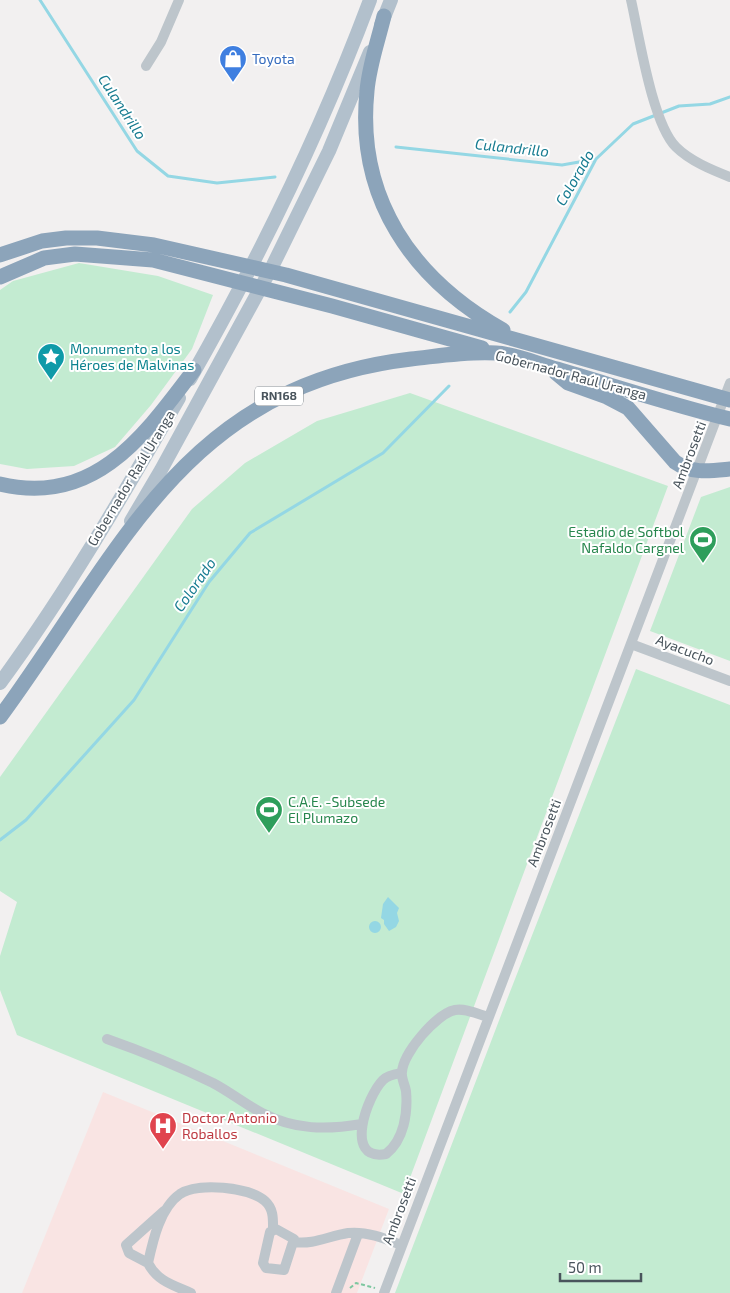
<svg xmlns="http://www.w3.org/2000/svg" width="730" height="1293" font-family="'Exo 2',sans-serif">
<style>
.medical{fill:#f9e4e3}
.green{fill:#c3ebd1}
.water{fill:#94d7e4}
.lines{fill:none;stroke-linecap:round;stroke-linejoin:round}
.stream{stroke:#94d7e4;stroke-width:3}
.path{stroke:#7dc7a0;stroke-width:2;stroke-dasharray:4 2.5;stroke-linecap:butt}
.minor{stroke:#bdc5cb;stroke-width:10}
.major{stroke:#b2c0cc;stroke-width:14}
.highway{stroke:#8ca4ba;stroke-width:15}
.labels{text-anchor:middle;stroke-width:4;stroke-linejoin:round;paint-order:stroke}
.shield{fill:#fff;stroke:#80878d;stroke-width:1}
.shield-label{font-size:12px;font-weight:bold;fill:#49545c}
.shop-label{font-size:14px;fill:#366cbe;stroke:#fff;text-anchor:start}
.culture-label{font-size:14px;fill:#0d838f;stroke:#fff;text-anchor:start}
.street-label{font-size:14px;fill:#49545c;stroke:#fff}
.leisure-label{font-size:14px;fill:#27864d;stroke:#fff;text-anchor:end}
.health-label{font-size:14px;fill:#be3a42;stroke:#fff;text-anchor:start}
.water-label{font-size:15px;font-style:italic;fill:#187c91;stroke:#fff}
</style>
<rect width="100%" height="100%" fill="#f2f0f0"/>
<path class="medical" d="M103,1092L389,1209L357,1293H22Z"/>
<path class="green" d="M79,263L158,276L213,295L192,349L151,405L115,447L74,466L27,469L0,464V290L13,281Z
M410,393L668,486L404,1194L17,1035L0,990V956L17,902L0,891V777L192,509L245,463L317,421Z
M730,487V661L650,631L701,497Z
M636,669L730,705V1293H395L508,997Z"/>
<path class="water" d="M388,897L399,908L397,913L399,921L396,927L389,931L384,924V920L381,918L383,904Z
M369 927a6 6 0 1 1 12 0a6 6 0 1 1-12 0Z"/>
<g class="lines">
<path class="stream" d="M40,0L137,151L168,176L217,183L275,177
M396,147L562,165L596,159
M510,312L526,292L596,159L633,124L679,106L710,104L730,97
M0,840L26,820L134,700L209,582L250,533L383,453L449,386"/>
<path class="path" d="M350,1288L356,1283L375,1288"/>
<path class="minor" d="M631,0C639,35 652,123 676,147C690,161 712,170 730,177
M146,66L161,42L179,0
M631,644L730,681
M107,1039C144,1052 178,1066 213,1083C230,1092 245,1104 262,1113C295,1130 326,1130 362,1124
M401,1073C395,1074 388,1075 383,1080C367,1096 343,1162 386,1154C404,1140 408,1113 406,1091C405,1085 401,1078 402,1072C403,1053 436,1014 455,1010C465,1008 478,1014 488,1017
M276,1229L294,1239L284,1270L266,1268L263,1263L270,1232Z
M294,1242C313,1245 329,1236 348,1233C366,1231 384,1238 401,1245
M148,1263L129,1253L126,1245L164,1211
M191,1293C173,1285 157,1281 148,1263C153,1240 160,1208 180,1194C198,1182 249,1187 265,1201C274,1209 273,1220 273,1230
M336,1293L358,1234
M384,1293L730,383"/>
<path class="major" d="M381,25L391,0
M190,379C259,258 321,131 370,0
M131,521L161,470L273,265L329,151L370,52
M0,683C67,592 123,495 179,398"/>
<path class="highway" d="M384,16C378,41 369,66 367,91C356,198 412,279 503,330
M0,255L42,241L66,238H97L154,245L286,275L730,400
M0,277L44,258L75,254L153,260L332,306L482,348
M556,373L568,383L607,397L628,408L675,462C692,474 710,471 730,469
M0,484C94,507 144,436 194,370
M0,717C120,554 183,386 411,359C439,356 468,351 496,353C516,354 538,364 557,369C615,386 672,405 730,419"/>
</g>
<defs>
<symbol id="shop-pin" viewBox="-11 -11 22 30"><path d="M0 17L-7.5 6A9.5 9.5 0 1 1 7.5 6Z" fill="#3f7fe0" stroke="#fff"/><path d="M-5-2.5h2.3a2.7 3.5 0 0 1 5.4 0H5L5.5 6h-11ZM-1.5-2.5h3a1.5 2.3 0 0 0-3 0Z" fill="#fff"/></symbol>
<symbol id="sight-pin" viewBox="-11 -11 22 30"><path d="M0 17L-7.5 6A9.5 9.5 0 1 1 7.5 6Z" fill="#0f9aa8" stroke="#fff"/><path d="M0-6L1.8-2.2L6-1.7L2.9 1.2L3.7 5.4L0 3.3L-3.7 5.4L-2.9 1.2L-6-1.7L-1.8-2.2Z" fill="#fff"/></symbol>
<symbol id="stadium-pin" viewBox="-11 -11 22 30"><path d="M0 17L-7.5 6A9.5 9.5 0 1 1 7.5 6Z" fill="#2e9e5b" stroke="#fff"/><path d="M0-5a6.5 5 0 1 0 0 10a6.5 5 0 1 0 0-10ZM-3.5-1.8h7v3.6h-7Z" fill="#fff"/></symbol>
<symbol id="hospital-pin" viewBox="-11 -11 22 30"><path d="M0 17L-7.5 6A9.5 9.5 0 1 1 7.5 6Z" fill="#e0444e" stroke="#fff"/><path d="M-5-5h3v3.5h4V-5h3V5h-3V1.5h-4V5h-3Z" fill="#fff"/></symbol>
</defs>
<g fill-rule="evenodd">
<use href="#shop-pin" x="217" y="43" width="32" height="43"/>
<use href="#sight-pin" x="35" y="341" width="32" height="43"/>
<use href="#stadium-pin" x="687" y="524" width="32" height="43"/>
<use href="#stadium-pin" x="253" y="794" width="32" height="43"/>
<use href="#hospital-pin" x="147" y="1110" width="32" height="43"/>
</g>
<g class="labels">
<rect class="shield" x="255" y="386.5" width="48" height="19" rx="4"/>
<g class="shield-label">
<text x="279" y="400">RN168</text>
</g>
<g class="shop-label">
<text x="252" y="64">Toyota</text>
</g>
<g class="culture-label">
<text x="70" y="354">Monumento a los<tspan x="70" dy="16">Héroes de Malvinas</tspan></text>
</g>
<g class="street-label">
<text transform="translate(571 375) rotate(15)" y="5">Gobernador Raúl Uranga</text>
<text transform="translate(689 455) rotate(-69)" y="5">Ambrosetti</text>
<text transform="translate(131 478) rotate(-59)" y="5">Gobernador Raúl Uranga</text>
<text transform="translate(685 650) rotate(21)" y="5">Ayacucho</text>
<text transform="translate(544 833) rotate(-69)" y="5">Ambrosetti</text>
<text transform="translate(399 1211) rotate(-69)" y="5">Ambrosetti</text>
</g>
<g class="leisure-label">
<text x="684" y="537">Estadio de Softbol<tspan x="684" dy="16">Nafaldo Cargnel</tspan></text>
<text x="288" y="807" text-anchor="start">C.A.E. -Subsede<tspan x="288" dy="16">El Plumazo</tspan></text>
</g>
<g class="health-label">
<text x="182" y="1123">Doctor Antonio<tspan x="182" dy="16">Roballos</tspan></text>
</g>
<g class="water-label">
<text transform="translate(122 107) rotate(57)" y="5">Culandrillo</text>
<text transform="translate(512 148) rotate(6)" y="5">Culandrillo</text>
<text transform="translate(575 178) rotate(-60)" y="5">Colorado</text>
<text transform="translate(195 585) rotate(-55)" y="5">Colorado</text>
</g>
</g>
<path d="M560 1273v8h81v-8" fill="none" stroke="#49545c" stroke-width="2.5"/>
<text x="568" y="1273" font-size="15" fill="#49545c" stroke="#ffffff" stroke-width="4" paint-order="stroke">50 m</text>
</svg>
